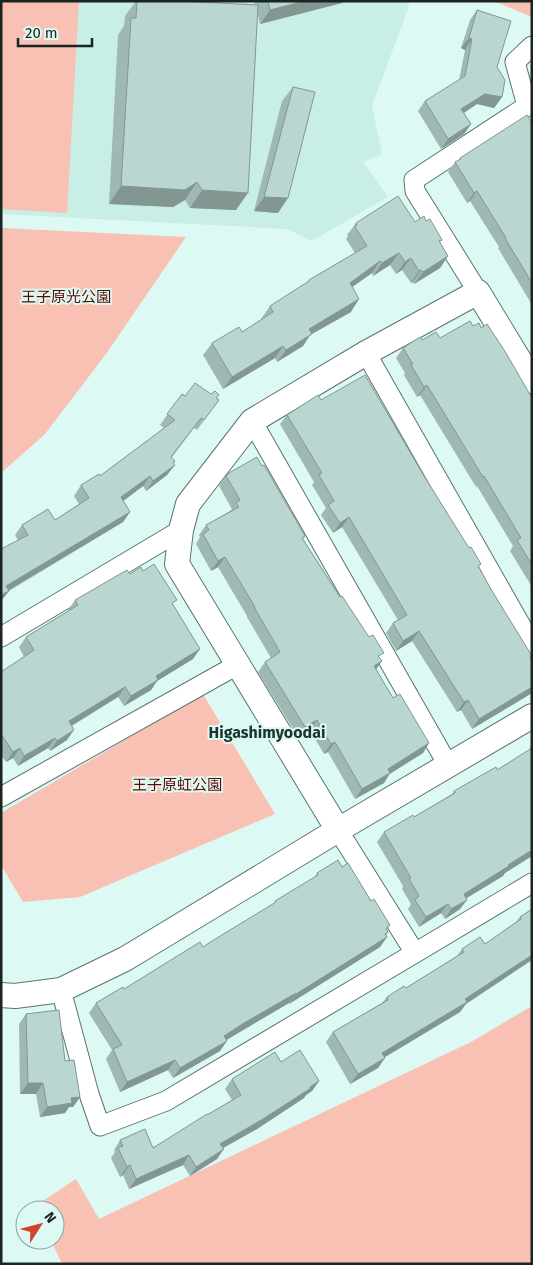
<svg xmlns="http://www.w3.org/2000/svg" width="533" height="1265" font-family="'Fira Sans','Noto Sans JP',sans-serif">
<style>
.built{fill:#c8eee6}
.green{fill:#f9c0b4}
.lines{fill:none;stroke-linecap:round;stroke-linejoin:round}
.minor-casing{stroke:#5a736e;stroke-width:21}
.tertiary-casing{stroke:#5a736e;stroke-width:26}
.minor{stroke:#fff;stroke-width:19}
.tertiary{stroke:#fff;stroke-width:24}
.wall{fill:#a0b8b3}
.shaded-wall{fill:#829692}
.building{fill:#bad6d0;stroke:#829692}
.labels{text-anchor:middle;stroke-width:4;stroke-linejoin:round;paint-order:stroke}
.park-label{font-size:15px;fill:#620901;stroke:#ddf9f3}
.neighbourhood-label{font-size:16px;font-weight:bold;fill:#1d3430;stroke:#ddf9f3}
</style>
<rect width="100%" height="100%" fill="#ddf9f3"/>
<path class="built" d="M1,1H409L408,9L372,106L382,154L363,162L388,197L312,241L287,229L1,214Z"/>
<path class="green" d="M1,1H79L67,213L1,209Z
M494,1H532V17Z
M1,228L186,237L106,354L45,434L1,473Z
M203,694L275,814L80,897L23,902L1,865V813Z
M532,1006V1264H62L51,1240H55V1210H36L34,1207L76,1179L99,1219L471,1042Z"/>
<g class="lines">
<defs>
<path id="minor" d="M478,292L415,191L414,180L527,106L515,62L532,46
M366,353L532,645
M252,421L448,765
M1,637L181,530
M1,797L237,665
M338,830L415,953
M61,990L89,1094L100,1126L166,1101L415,953L532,883"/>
<path id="tertiary" d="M338,830L177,564L181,530L188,504L252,421L366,353L478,292L532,381
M1,995L15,996L61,990L125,959L338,830L532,716"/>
</defs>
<use href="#minor" class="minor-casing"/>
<use href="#tertiary" class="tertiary-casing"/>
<use href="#minor" class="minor"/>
<use href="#tertiary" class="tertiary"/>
</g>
<path class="wall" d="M136,1H181L255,5L254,1H344L342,3L260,24L258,15L236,210L190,208L185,200L173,207L109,204L118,35L124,26L125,16Z
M477,10L497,67L502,97L494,108L477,104L464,113L471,124L464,134L441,149L418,111L425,101L459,80L465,50L461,48L470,20Z
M293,87L278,213L254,211L282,101Z
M532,123V305L498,248L499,247L470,201L467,203L448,172L455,162L458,161L460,158Z
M426,221L442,240L440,242L448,256L440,268L414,284L413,282L411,283L402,270L396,274L390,265L373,276L372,273L352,287L351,312L310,335L303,346L277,362L275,358L223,389L203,355L212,343L242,332L262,320L261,319L270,306L307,283L309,280L355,253L346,239L348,236L347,235L356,223Z
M473,326L481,328L532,398V587L510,551L513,546L477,486L476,487L420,395L417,397L404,375L405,373L396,358L403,348L422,340L440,338Z
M182,394L185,396L216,398L219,400L197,430L194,428L172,457L173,463L167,475L146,491L143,486L123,501L130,512L123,522L9,591L1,601V549L18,540L15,535L22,525L55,520L79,504L74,496L81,485L100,476L164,428L160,425Z
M321,400L424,476L469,548L481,564L479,566L492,591L532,656L531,658L532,660V693L472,729L461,710L457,712L412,641L396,651L386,633L393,623L398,620L342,527L333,533L321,515L326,508L312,485L314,482L280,424L287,415Z
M226,476L305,536L303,539L380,658L376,669L393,698L429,743L423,753L390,773L384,783L355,799L328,752L324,754L310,730L298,737L258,672L265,662L271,658L247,617V616L218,567L211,571L196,544L200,537L199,535L206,525L230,511L232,509L219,486Z
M143,571L173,605L193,659L157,681L151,690L124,706L118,697L72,726L67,740L50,751L48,748L18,766L13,758L6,762L1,755V672L24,657L19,647L26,637L69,611L68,610L75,600L130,574Z
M532,745V856L505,873L503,876L466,898L460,909L445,919L441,913L419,927L408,909L411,904L402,889L403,886L377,842L384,832L414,817L452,794L454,791L497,770L528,751Z
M342,867L390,925L387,930L388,932L386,935L387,937L380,947L289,1004V1003L238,1033L226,1040L220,1051L173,1078L168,1070L120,1092L106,1059L112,1050L89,1013L96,1003L124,989L203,947L273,904L275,901L314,878L317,873Z
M532,909L460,1012L385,1057L378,1068L350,1084L326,1042L333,1032L382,1003L387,997L406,988L457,956L462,949L485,944L516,922L520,917Z
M26,1014L65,1061L80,1097L73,1107H69L65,1113L40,1117L36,1094H20L19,1024Z
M281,1062L319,1081L312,1091L306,1095L304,1098L257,1129L223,1148L217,1159L190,1176L183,1165L129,1189L123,1175L120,1177L111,1158L115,1152L114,1150L120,1140L153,1148L232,1100L225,1089L232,1079Z"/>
<path class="shaded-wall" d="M305,1H344L342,3L260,24L270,10Z
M469,38L472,39L465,50L461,48Z
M485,94L502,97L494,108L477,104L454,119L461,109Z
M471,124L464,134L441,149L448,139Z
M197,182L185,200L173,207L109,204L121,186Z
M202,190L248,193L236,210L190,208Z
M477,191L470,201L467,203L474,193Z
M264,197L288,198L278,213L254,211Z
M399,253L390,265L373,276L382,263Z
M448,256L440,268L414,284L423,272Z
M411,258L402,270L396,274L405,262Z
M380,261L372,273L341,295L350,283Z
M421,270L413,282L411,283L419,271Z
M359,299L351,312L310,335L303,346L277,362L286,350L309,329Z
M283,346L275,358L223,389L232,377Z
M427,385L420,395L417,397L424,387Z
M175,461L169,469L175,465L167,475L146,491L153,481Z
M150,476L143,486L114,508L121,497Z
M130,512L123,522L2,594L9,591L1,601V593L6,586Z
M349,517L342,527L333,533L340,523Z
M225,557L218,567L211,571L218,561Z
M419,631L412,641L396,651L403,641Z
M200,649L193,659L157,681L151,690L124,706L131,696L156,676Z
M382,661L375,671L374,666Z
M125,687L118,697L62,731L69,721Z
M532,687V693L472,729L479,719Z
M468,700L461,710L457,712L464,702Z
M317,720L310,730L298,737L305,727Z
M74,730L67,740L50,751L57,741Z
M55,738L48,748L18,766L24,756Z
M335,742L328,752L324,754L331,744Z
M429,743L423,753L385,777L390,773L384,783L355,799L362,789L388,769Z
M20,748L13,758L6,762L13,752Z
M532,850V856L505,873L503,876L457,904L464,894Z
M467,900L460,909L445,919L451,909Z
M448,904L441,913L419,927L426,917Z
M388,932L383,939L387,937L380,947L289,1004L296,994Z
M532,955V960L466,1004L460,1012L375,1063L382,1053Z
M296,993L289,1003L238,1033L217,1046L224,1036L244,1023Z
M227,1041L220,1051L173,1078L180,1068Z
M385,1058L378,1068L350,1084L358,1074Z
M175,1060L168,1070L120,1092L127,1082Z
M319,1081L312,1091L306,1095L304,1098L257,1129L214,1153L220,1144Z
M28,1083H43L36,1094H20Z
M80,1097L73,1107H69L65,1113L40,1117L47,1107L71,1098Z
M224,1149L217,1159L190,1176L196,1167Z
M189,1155L183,1165L129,1189L136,1179Z
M130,1165L123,1175L120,1177L127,1167Z"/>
<path class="building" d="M137,1H181L258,5L248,193L202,190L197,182L185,190L121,186L131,18H136Z
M268,1H305L270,10Z
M477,10L511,21L497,67L505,80L502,97L485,94L461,109L471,124L448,139L425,101L465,76L472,39L469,38Z
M293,87L315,92L288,198L264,197Z
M527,115L532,123V283L505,238H506L477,191L474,193L455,162L461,159L460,158Z
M398,196L415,222L424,216L426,221L430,219L442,240L439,241L448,256L423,272L421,270L419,271L411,258L405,262L399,253L382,263L380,261L350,283L359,299L309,329L312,334L286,350L283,346L232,377L212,343L239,327L242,332L273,312L270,306L309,281V280L367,246L355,227L357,225L356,223Z
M470,321L473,326L479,323L481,328L487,324L506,353L532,398V565L517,540L521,538L484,476L483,477L427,385L424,387L411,365L413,364L403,348L420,337L422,340L436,332L440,338Z
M365,375L424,476L469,548L471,547L481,564L478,566L492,591L532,656L530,657L532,660V687L479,719L468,700L464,702L419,631L403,641L393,623L407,615L349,517L340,523L328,505L334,501L319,475L322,473L287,415L318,395L321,400Z
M195,383L211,394L215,391L219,395L216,398L219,400L204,420L201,418L171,457L175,461L173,462L175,465L153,481L150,476L121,497L130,512L6,586L9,591L1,595V549L28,535L22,525L48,509L55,520L89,498L81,485L99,474L100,476L175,420L167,414L182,394L185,396Z
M257,457L262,466L264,465L305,536L302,538L340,597L342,596L369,637L373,635L384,653L378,656L382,661L374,666L393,698L400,694L429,743L388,769L390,773L362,789L335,742L331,744L317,720L305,727L265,662L280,652L254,607H255L225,557L218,561L203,534L209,530L206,525L239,507L236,503L240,500L226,476L229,473Z
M154,564L177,600L172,603L200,649L156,676L158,680L131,696L125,687L69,721L74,730L57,741L55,738L24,756L20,748L13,752L1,734V672L34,650L26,637L78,605L75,600L127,570L130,574L141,567L143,571Z
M532,748V850L508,865L509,866L464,894L467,900L451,909L448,904L426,917L415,900L419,896L409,879L411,878L384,832L413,815L414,817L455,793L454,791L496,767L497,770Z
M338,860L342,867L348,863L371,901L374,899L390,925L386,928L388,932L385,934L387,937L296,994V993L244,1023L224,1036L227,1041L180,1068L175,1060L127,1082L113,1049L122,1045L96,1003L123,987L124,989L200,942L203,947L212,941L276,902L275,901L318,875L317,873Z
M532,909V955L465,999L467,1002L382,1053L385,1058L358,1074L333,1032L388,1000L387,997L404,986L406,988L464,952L462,949L480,937L485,944L521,919L520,917Z
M59,1010L65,1061L74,1060L80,1097L71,1098L72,1103L47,1107L43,1083H28L26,1014Z
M300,1050L319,1081L310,1087L311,1088L263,1119L220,1144L224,1149L196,1167L189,1155L136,1179L130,1165L127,1167L118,1148L123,1146L120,1140L145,1129L153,1148L207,1114V1115L241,1095L232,1079L275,1052L281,1062Z"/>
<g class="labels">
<g class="park-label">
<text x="66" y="302">王子原光公園</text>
<text x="177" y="790">王子原虹公園</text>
</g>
<g class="neighbourhood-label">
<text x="267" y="738">Higashimyoodai</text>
</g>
</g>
<rect width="533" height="1265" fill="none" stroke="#1a2523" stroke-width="5"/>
<g transform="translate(40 1225) rotate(54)"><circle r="24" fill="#ddf9f3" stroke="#8fa4a0"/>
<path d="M0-4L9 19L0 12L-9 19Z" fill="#cf432f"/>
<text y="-8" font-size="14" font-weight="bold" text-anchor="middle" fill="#1a2523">N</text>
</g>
<path d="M18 38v8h74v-8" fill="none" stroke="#1a2523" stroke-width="2.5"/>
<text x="25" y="38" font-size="15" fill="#1a2523" stroke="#ddf9f3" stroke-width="4" paint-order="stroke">20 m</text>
</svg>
